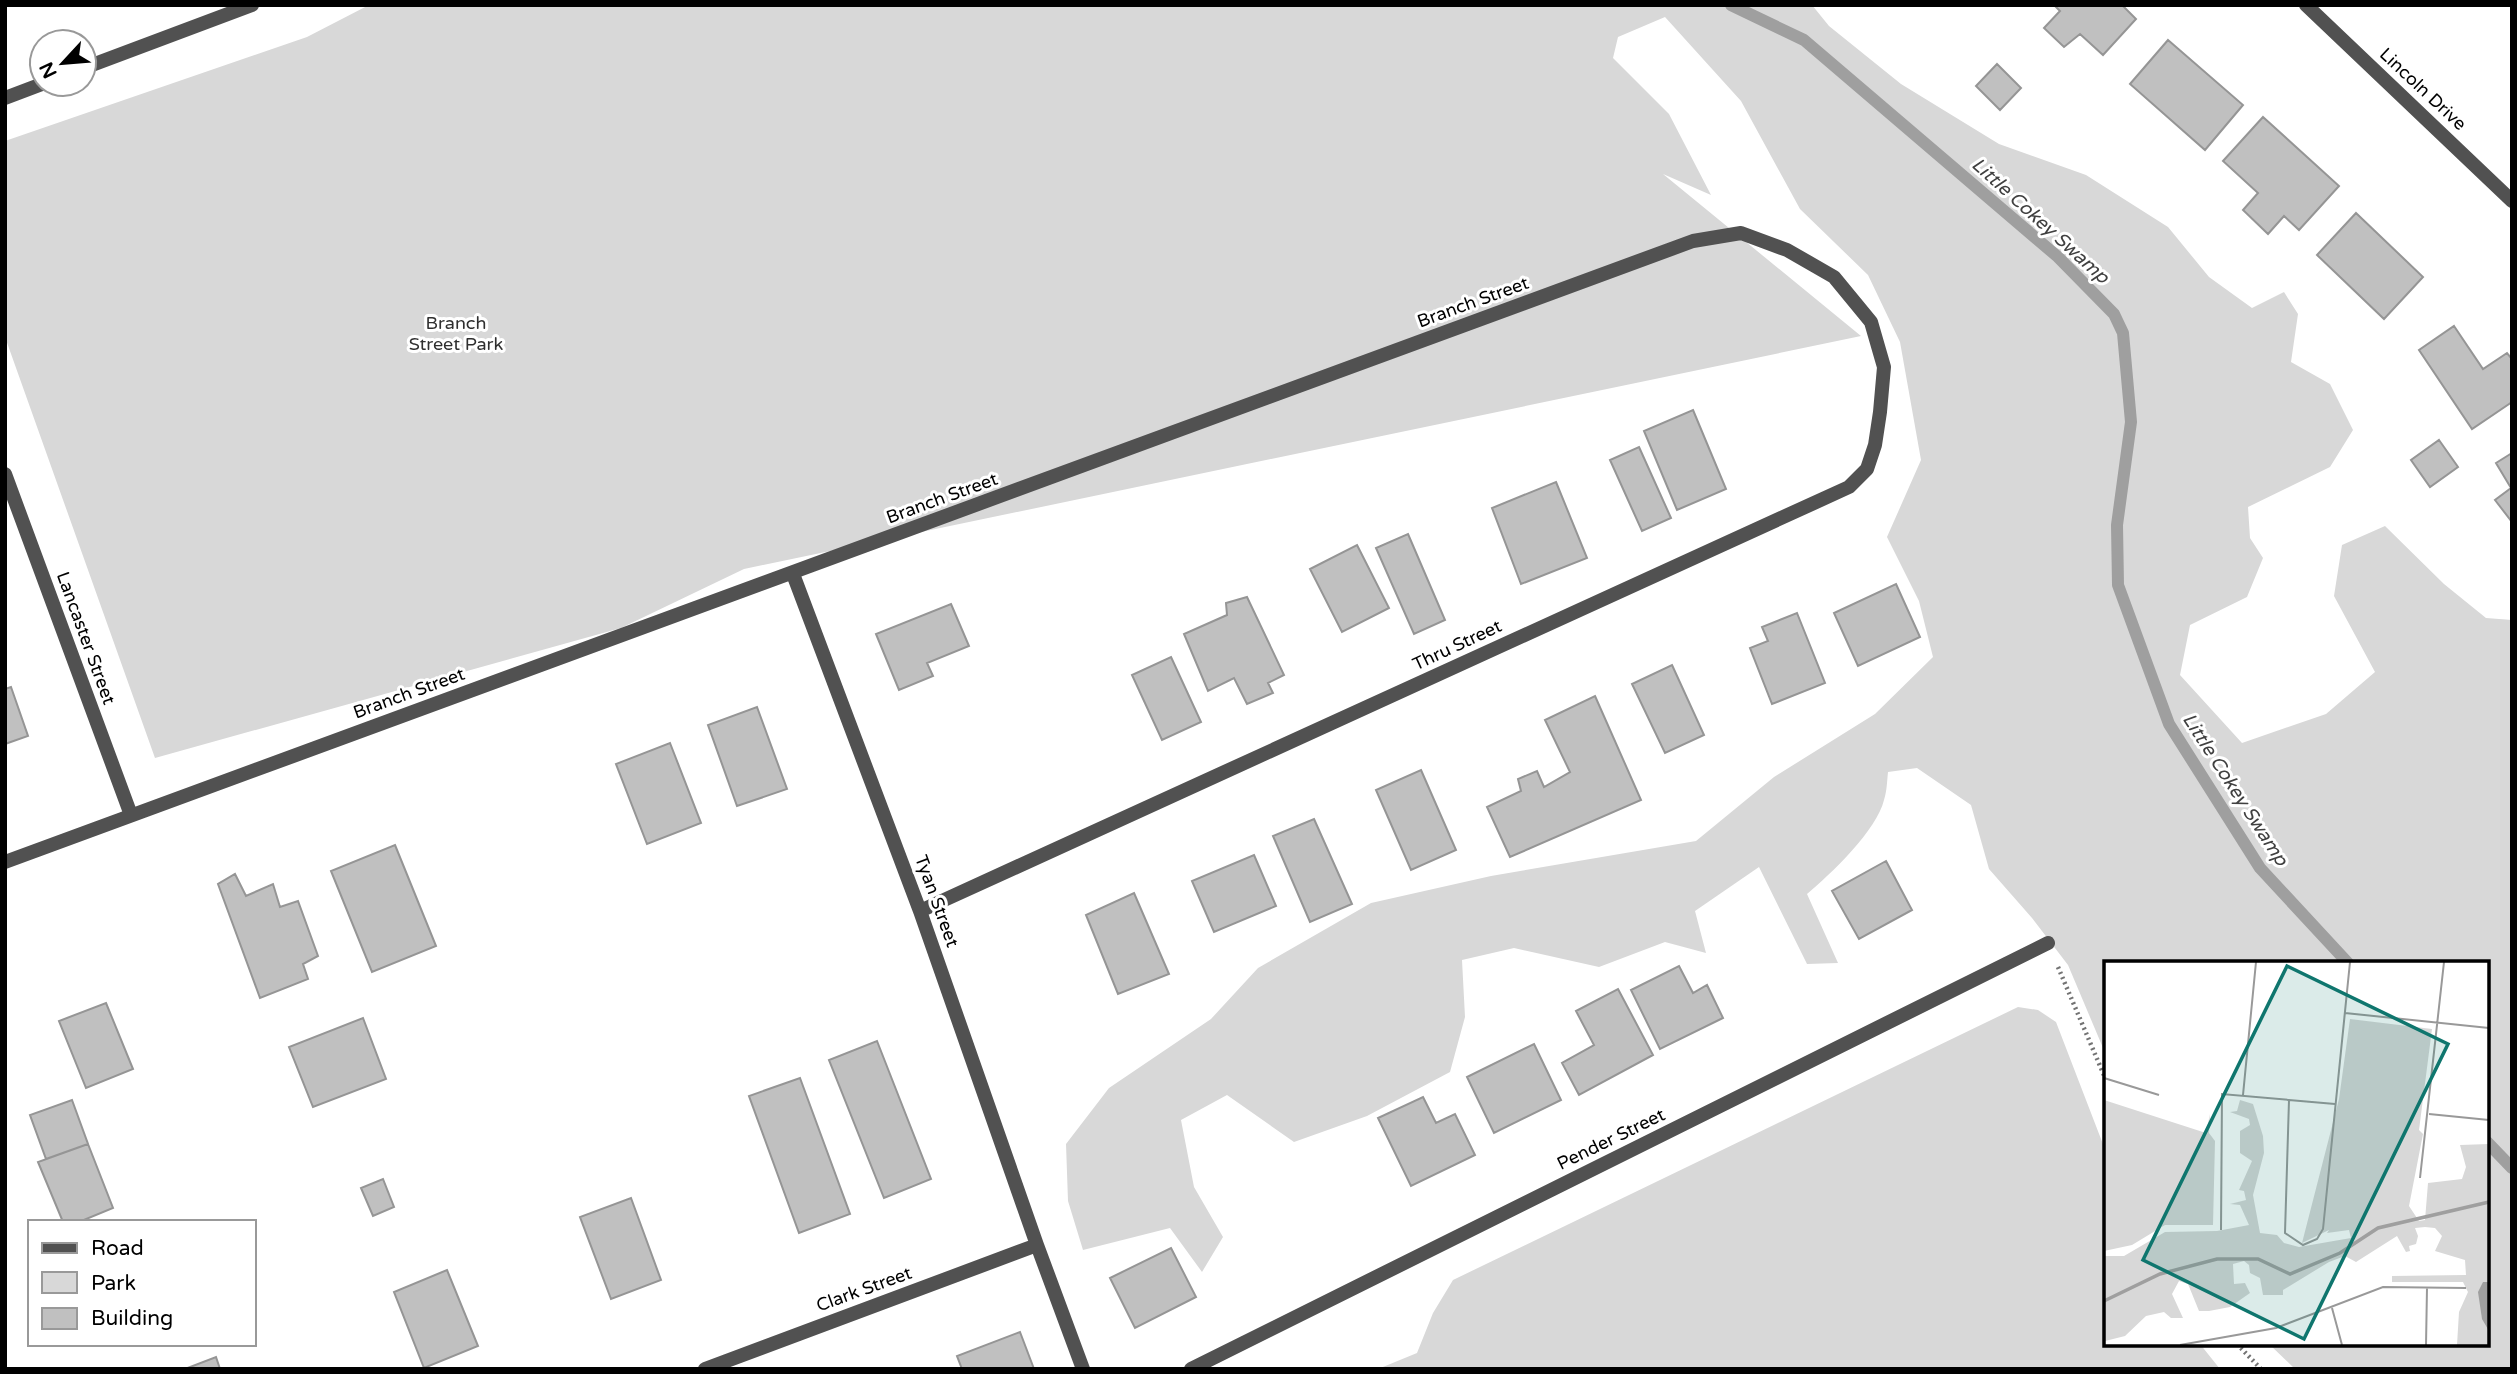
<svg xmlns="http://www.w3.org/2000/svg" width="2517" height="1374" font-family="'Varela Round',sans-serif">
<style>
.green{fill:#d8d8d8}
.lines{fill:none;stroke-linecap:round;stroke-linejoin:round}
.stream{stroke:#9f9f9f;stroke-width:12}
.building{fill:#c0c0c0;stroke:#959595;stroke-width:2}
.path{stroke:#737373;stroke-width:4.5;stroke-dasharray:2 3.5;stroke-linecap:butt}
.street{stroke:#515151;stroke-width:14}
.labels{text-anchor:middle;stroke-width:6;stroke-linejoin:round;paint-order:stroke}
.street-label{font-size:18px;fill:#000;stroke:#fff}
.park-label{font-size:18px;fill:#2f2f2f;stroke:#fff}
.water-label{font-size:19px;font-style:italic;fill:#404040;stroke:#fff}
.inset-river{fill:none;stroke:#9f9f9f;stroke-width:3.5}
.inset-road{fill:none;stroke:#999;stroke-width:2}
.view{fill:#0f766e;fill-opacity:0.15;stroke:#0f766e;stroke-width:3.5}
.inset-edge{fill:none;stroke:#000;stroke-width:3.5}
</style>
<rect width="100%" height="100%" fill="#fff"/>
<path class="green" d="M369,5H1812L1829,26L1901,84L1999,144L2086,175L2168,227L2209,277L2252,308L2284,292L2298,314L2291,362L2330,384L2353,430L2330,467L2248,507L2250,538L2263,558L2247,597L2190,625L2180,675L2242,743L2326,714L2375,672L2334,596L2342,545L2385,526L2444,584L2486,618L2512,620V1369H2295L2269,1344H2487V963H2106V1055L2068,965L2032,918L1989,869L1971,805L1917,768L1888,772C1887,781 1887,791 1884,800C1877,830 1831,874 1807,894L1838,963L1807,964L1759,867L1695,911L1706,953L1665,942L1599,967L1514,948L1462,960L1465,1017L1450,1072L1367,1116L1294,1142L1227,1095L1181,1120L1194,1187L1223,1237L1202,1272L1170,1228L1083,1250L1068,1201L1066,1144L1109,1088L1211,1019L1258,968L1371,903L1491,876L1696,841L1774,777L1875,714L1933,657L1919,601L1887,537L1921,460L1900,342L1868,275L1800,209L1741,101L1665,17L1618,37L1613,58L1669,114L1711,195L1663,174L1861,336L744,569L621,628L155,758L5,337V141L307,37Z
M2018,1007L2038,1010L2056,1022L2106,1152V1344H2200L2220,1369H1378L1417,1353L1433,1313L1453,1280Z"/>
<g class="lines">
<path class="stream" d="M1731,5L1804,40L2058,257L2114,314L2123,333L2131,422L2117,525L2118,585L2169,724L2260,868L2348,963
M2487,1142L2512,1168"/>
</g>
<path class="building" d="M2054,5H2122L2136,19L2103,55L2080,34L2064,47L2044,28L2060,11Z
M2168,40L2243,105L2205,150L2130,84Z
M1997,64L2021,88L2000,110L1976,86Z
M2263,117L2339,186L2299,230L2284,216L2268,234L2243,210L2258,193L2223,161Z
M2356,213L2423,277L2384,319L2317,255Z
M2454,326L2483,369L2507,353L2512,359V402L2472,429L2419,350Z
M1693,410L1726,489L1677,510L1644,431Z
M2439,440L2458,467L2430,487L2411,460Z
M1639,447L1671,518L1642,531L1610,460Z
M2512,453V522L2495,500L2511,488L2496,463Z
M1556,482L1587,558L1521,584L1492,508Z
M1408,534L1445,620L1414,634L1376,548Z
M1357,545L1389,608L1342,632L1310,569Z
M1896,584L1920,637L1858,666L1834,613Z
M1247,597L1284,675L1268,683L1273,693L1247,704L1234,678L1208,691L1184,634L1227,615L1226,603Z
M951,604L969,646L927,663L933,676L899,690L876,634Z
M1797,613L1825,683L1772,704L1750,648L1768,641L1762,627Z
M1171,657L1201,722L1162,740L1132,675Z
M1672,665L1704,735L1665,753L1632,684Z
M11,687L28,736L5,744V689Z
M1595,696L1641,800L1510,857L1487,807L1521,791L1518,779L1537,771L1544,787L1570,772L1545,720Z
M757,707L787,789L737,806L708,725Z
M670,743L701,823L647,844L616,764Z
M1421,770L1456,850L1411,870L1376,790Z
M1314,819L1352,904L1310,922L1273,836Z
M395,845L436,946L372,972L331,871Z
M1254,855L1276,906L1214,932L1192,881Z
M1886,861L1912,910L1859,939L1832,891Z
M235,874L246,896L273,884L280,907L298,901L318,956L303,964L308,979L260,998L218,884Z
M1134,893L1169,974L1118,994L1086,915Z
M1679,966L1693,993L1707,985L1723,1018L1660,1049L1631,990Z
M1618,989L1653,1055L1579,1095L1562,1063L1594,1045L1576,1011Z
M106,1003L133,1069L86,1088L59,1021Z
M363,1018L386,1079L313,1107L289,1047Z
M877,1041L931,1179L884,1198L829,1060Z
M1534,1044L1561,1100L1494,1133L1467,1077Z
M800,1078L850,1214L799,1233L749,1096Z
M1423,1097L1436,1123L1455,1114L1475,1155L1411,1186L1378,1118Z
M72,1100L88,1144L46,1159L30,1115Z
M88,1144L113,1208L79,1222H63L38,1162Z
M383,1179L394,1207L373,1216L361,1188Z
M631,1198L661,1280L611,1299L580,1217Z
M1171,1248L1196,1297L1135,1328L1110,1278Z
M447,1270L478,1346L424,1368L394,1292Z
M1020,1332L1034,1369H962L957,1356Z
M216,1357L220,1369H185Z"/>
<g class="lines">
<path class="path" d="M2058,967L2106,1080
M2237,1344L2261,1369"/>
<path class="street" d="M2306,5L2512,201
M84,68L252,5
M5,98L42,84
M5,474L131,815
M793,574L920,911L1037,1245L1083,1369
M5,862L1693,241L1741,233L1787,250L1834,277L1871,322L1884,367L1880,412L1875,445L1867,469L1849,487L920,911
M705,1369L1037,1245
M1191,1369L2048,943"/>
</g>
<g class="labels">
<g class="street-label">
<text transform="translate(2423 89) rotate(43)" y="6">Lincoln Drive</text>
<text transform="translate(1473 302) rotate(-20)" y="6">Branch Street</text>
<text transform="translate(942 498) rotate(-20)" y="6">Branch Street</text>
<text transform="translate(86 638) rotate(70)" y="6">Lancaster Street</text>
<text transform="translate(1457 645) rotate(-25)" y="6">Thru Street</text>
<text transform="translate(409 693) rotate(-20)" y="6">Branch Street</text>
<text transform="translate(937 901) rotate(70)" y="6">Tyan Street</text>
<text transform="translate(1611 1139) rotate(-26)" y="6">Pender Street</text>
<text transform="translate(864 1289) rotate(-20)" y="6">Clark Street</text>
</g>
<g class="park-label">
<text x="456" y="329">Branch<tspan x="456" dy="21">Street Park</tspan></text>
</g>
<g class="water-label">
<text transform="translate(2041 220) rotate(42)" y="7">Little Cokey Swamp</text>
<text transform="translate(2236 789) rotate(57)" y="7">Little Cokey Swamp</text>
</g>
</g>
<g transform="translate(2104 961)">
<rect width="385" height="385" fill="#fff"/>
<path d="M246,58L328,68L315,169L319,173L305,245L315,260L321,259L324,222L358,218L362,206L356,184L385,183V384H353L355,351L364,331L359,321H288V315L362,314L361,299L331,290L338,275L331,267L321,266L311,267L314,275L312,283L305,285L306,290L302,291L293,275L252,301L241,295L225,301L179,329V334H159L156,317L146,312L145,304L140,300L129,303L130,323L141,322L146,332L126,346L105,350H95L84,323L75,320L68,333L79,357H67L60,351L42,355L21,375L1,380L0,295H20L61,271L113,270L145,264L136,244L126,243L142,239L140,230L135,229L148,200L136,192V170L146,164L145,158L126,151L133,150L136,139L149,143L159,175L160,192L149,234L156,272L173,274L180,282L195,286L247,277L245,269L223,272L225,269L198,282L235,138ZM0,139L102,172L106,153L105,172L111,180L109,264H61L28,284L0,290Z" fill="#d8d8d8"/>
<path d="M379,321H385V370L378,358L374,331Z" fill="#9f9f9f"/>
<path class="inset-river" d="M0,340L56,313L113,298H154L186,313L236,292L274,267L385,241"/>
<path class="inset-road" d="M241,52L385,67M0,117L55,134M139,134L152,1M185,139L181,272L199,284L213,278L219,268L246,1M325,153L385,159M316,217L340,1M117,269L118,133L231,143M228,347L238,384M76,384L172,367L279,326L362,327M322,384L323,327"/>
<path class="view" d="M183,5L344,83L200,378L39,299Z"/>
<rect width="385" height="385" class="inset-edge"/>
</g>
<rect width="2517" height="1374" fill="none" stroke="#000000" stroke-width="14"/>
<rect x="28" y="1220" width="228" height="126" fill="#ffffff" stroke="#999999" stroke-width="2"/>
<rect x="42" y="1243" width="35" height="10" fill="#515151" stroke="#999999" stroke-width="2"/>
<text x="91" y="1255" font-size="21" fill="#000000">Road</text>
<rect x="42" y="1272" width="35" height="21" fill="#d8d8d8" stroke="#999999" stroke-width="2"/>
<text x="91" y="1290" font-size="21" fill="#000000">Park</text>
<rect x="42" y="1308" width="35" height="21" fill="#c0c0c0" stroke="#999999" stroke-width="2"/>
<text x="91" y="1325" font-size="21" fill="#000000">Building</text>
<g transform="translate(63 63) rotate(244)"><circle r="33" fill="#ffffff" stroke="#999999" stroke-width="2"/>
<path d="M0-5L12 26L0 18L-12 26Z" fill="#000000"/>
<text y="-10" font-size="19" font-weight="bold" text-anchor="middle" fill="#000000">N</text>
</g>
</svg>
